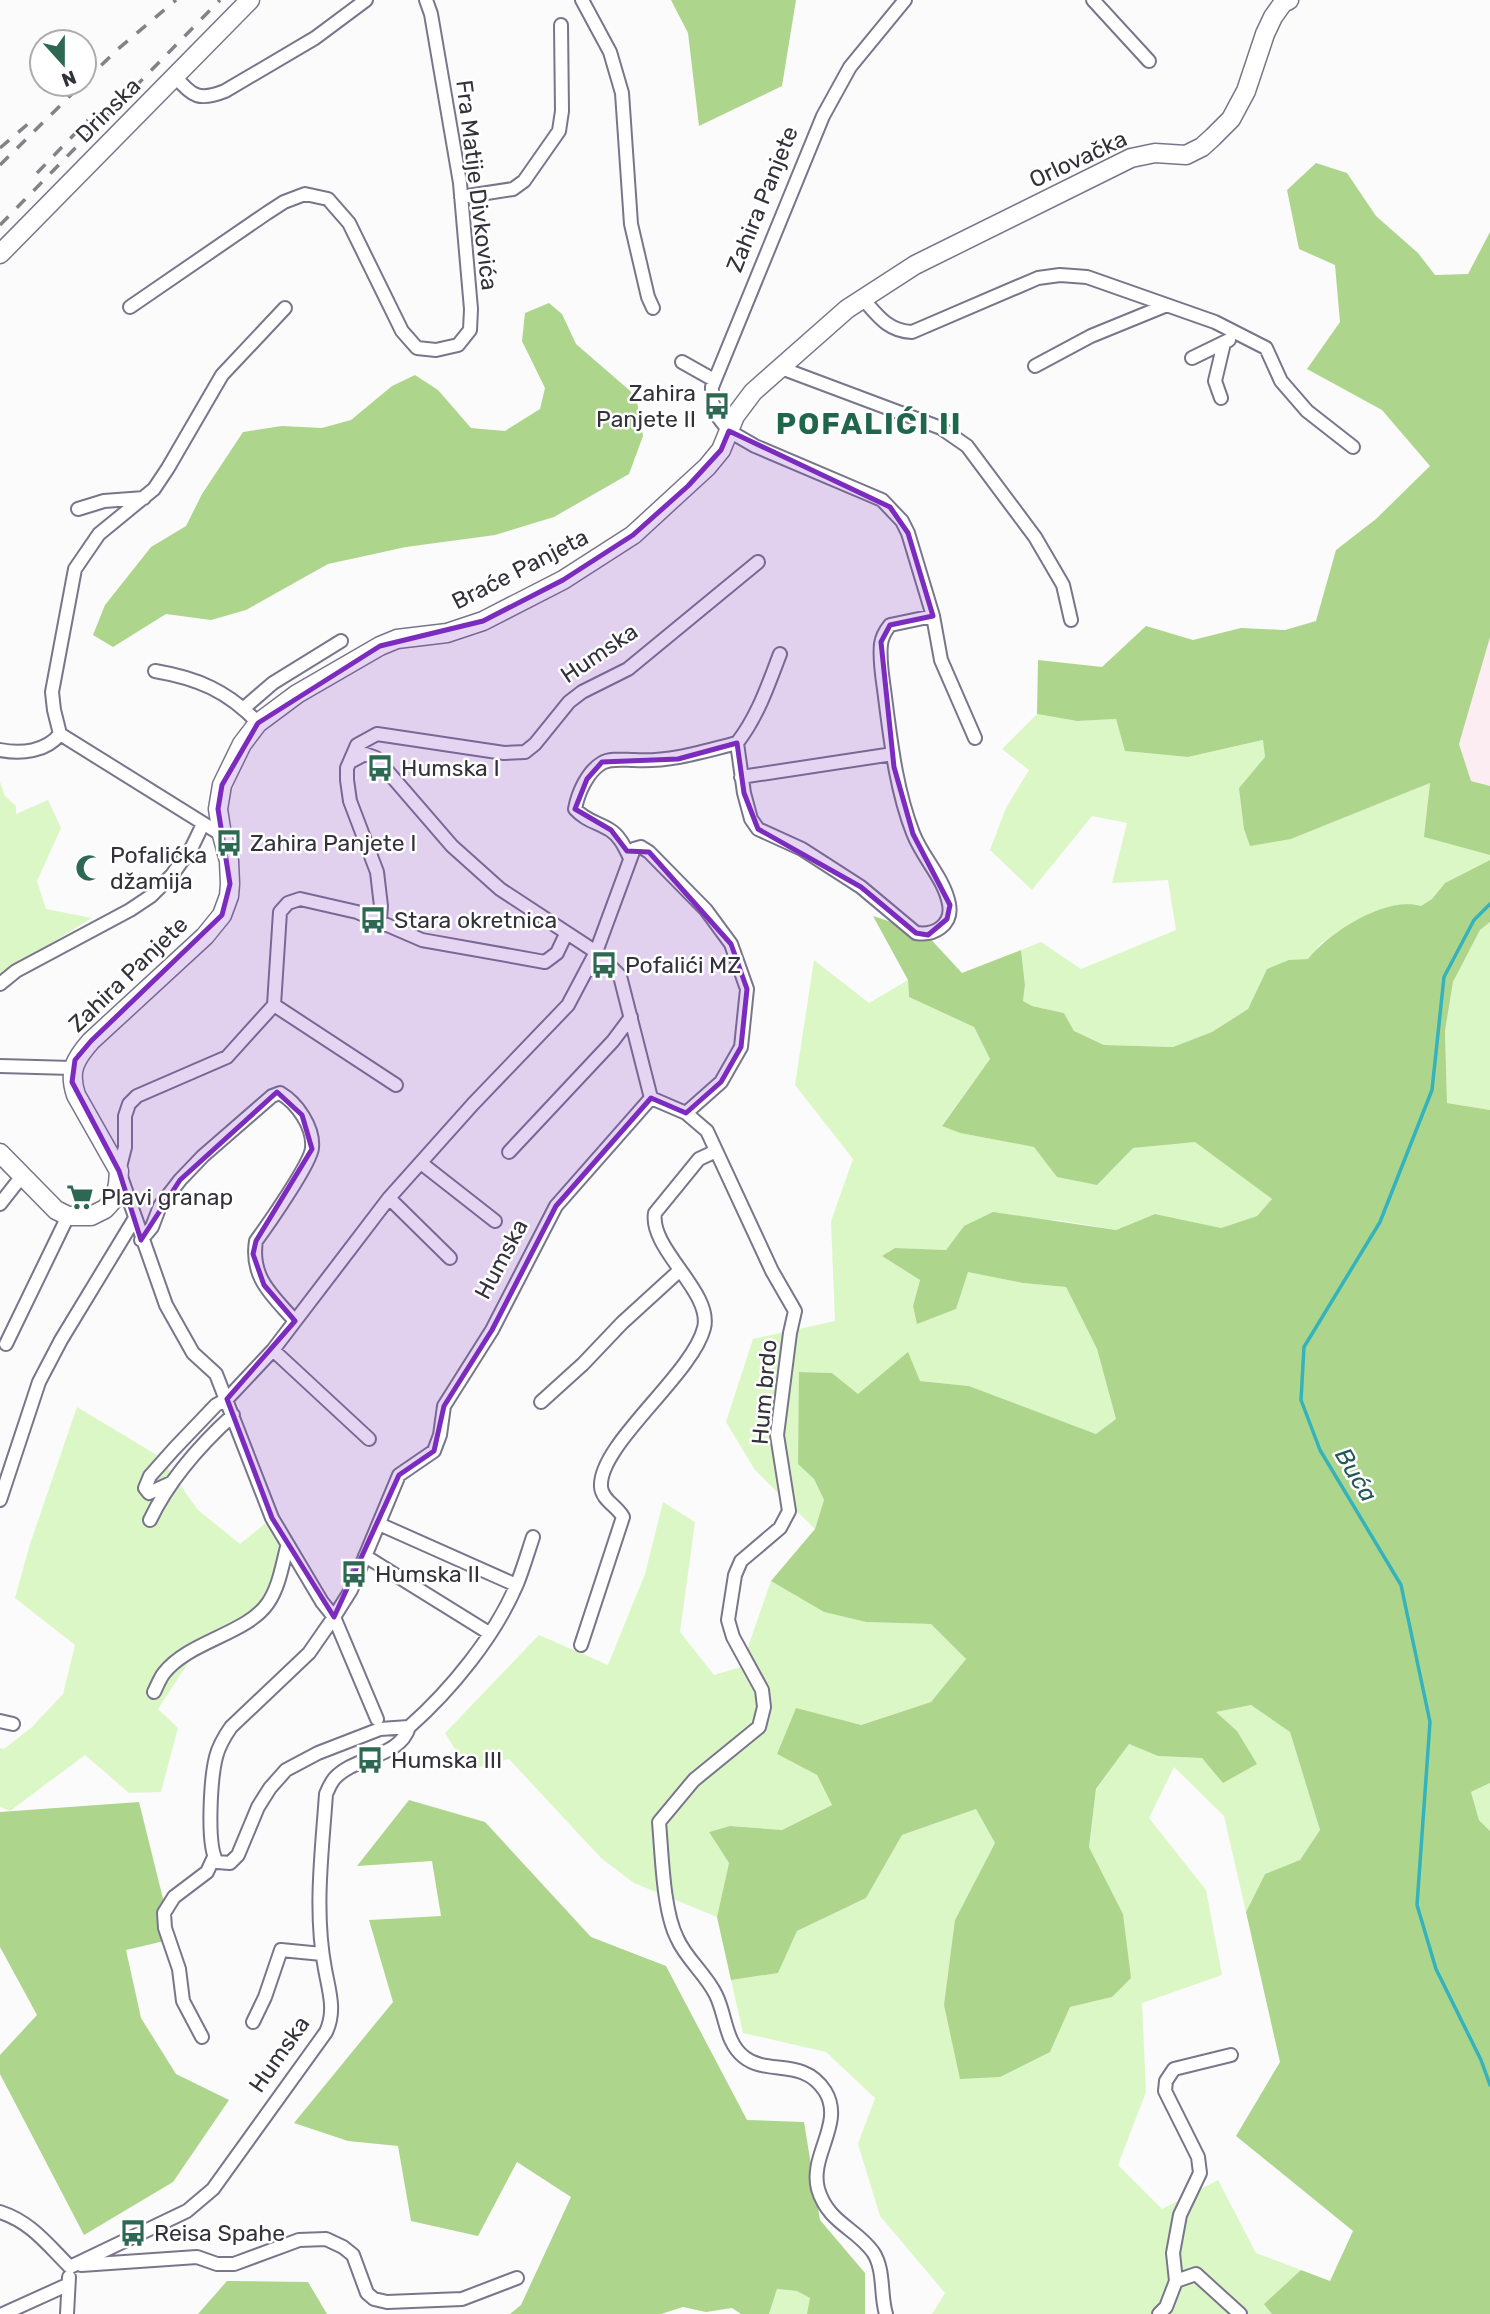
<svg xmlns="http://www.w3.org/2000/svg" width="1490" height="2314" font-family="Rubik,sans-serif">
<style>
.industrial{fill:#fcedf3}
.green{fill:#dcf7c6}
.forest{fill:#aed58c}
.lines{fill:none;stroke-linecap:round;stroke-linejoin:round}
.stream{stroke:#35b3bc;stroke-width:3.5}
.street-casing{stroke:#79768b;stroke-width:16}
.secondary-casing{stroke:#79768b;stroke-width:21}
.street{stroke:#fff;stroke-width:12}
.secondary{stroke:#fff;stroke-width:18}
.rail{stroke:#838288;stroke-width:3.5;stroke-dasharray:12 12;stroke-linecap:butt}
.marked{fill:#7b2cbf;fill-opacity:0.2;stroke:#7b2cbf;stroke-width:5;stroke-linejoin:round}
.labels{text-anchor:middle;stroke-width:5;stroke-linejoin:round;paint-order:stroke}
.street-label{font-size:23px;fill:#33313a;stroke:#fff}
.poi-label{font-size:23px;fill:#33313a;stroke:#fff;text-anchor:start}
.water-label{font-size:24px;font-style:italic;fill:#23575a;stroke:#fff}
.district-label{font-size:30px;font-weight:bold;letter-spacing:2px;fill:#20664d;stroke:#fff}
</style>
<rect width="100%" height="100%" fill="#fbfbfb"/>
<path class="industrial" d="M1489,636L1490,637V786L1471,781L1459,744Z"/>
<path class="green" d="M1037,714L1077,721L1116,719L1126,751L1188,757L1264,740L1265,757L1239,788L1291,839L1430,783L1425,837L1490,855V860L1445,883L1432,899L1421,906L1321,943L1309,959L1289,961L1267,969L1248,1009L1212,1032L1173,1047L1104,1045L1074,1031L1064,1013L1032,1006L1023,1001L1025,985L1021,950L1041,942L1081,969L1176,930L1168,880L1112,883L1127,823L1092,816L1032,890L990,850L1006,808L1029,770L1002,749Z
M0,782L5,796L16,806V814L48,800L61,828L37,881L46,909L92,918L0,975Z
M1490,922V1110L1447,1103L1445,1031L1453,982L1480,930Z
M814,960L869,1003L908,980L909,997L974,1027L990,1059L942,1125L960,1133L1035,1147L1057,1177L1133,1148L1195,1141L1272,1199L1257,1216L1221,1228L1155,1214L1116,1230L1057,1220L964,1226L946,1250L895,1248L882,1256L920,1280L913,1306L968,1271L1023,1283L1066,1287L1097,1349L1116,1419L1096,1434L969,1386L920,1381L858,1394L832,1373L800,1372L798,1464L814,1479L824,1500L815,1529L755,1470L726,1422L753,1339L835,1321L831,1221L853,1159L795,1085Z
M77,1407L160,1457L198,1510L240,1544L272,1518L279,1532L282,1567L251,1619L200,1645L158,1709L178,1728L161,1792L129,1793L85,1755L10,1811L0,1807V1748L4,1749L32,1727L63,1694L75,1645L15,1598L30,1544Z
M663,1502L695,1522L680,1632L714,1675L741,1667L771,1581L824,1612L866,1622L931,1624L966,1659L931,1702L860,1725L796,1709L777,1754L817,1775L832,1805L782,1830L730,1826L709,1832L729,1863L717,1917L634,1883L601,1858L509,1759L468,1770L445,1733L539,1635L608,1665L645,1574Z
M1251,1705L1290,1732L1320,1830L1300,1860L1265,1874L1246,1912L1224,1816L1174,1767L1149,1818L1206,1890L1222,1975L1142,2003L1146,2092L1118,2165L1162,2209L1218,2180L1256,2253L1301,2270L1265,2304L1272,2314H932L945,2293L880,2216L858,2144L875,2098L826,2052L743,2033L731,1980L778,1973L797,1931L866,1898L902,1835L976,1809L995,1843L955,1920L1050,2052L1070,2007L1112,1997L1123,1914L1089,1847L1096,1790L1129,1744L1158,1756L1202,1758L1224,1783L1237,1731L1215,1712Z
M1490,1783V1831L1479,1820L1471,1792Z
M777,2289L797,2291L811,2298L807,2314H769Z"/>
<path class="forest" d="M671,0H796L782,86L699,126L688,33Z
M1316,163L1347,173L1376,216L1418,253L1435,275L1468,274L1490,232V637L1459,744L1471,781L1490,786V855L1424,837L1430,783L1291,839L1250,846L1244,829L1239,788L1265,757L1263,740L1188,757L1125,751L1116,719L1077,721L1037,714L1038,660L1102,667L1146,626L1193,640L1241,628L1285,630L1316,621L1336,550L1376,519L1430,466L1382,410L1307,369L1340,322L1335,265L1299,249L1287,190Z
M549,303L562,314L576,344L636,396L643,436L629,474L554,517L495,535L406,547L328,564L246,610L211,620L166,614L113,647L93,635L105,605L151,547L186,526L202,494L243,432L282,426L322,428L351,420L392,386L415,375L438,390L471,428L505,431L540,409L545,388L522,341L525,313Z
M1490,860V922L1480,930L1453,982L1445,1031L1447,1103L1490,1110V1783L1471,1792L1479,1820L1490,1831V2314H1272L1264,2304L1301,2270L1330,2281L1353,2231L1236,2136L1280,2062L1246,1912L1265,1874L1300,1860L1320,1830L1290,1732L1251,1705L1216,1712L1237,1731L1257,1764L1223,1783L1202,1758L1158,1756L1129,1744L1096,1789L1089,1847L1123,1914L1131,1978L1112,1997L1070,2007L1050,2052L1000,2077L960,2079L944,2005L955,1920L995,1843L976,1809L902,1835L866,1898L797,1931L778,1973L731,1980L717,1917L729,1863L709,1832L730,1826L782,1830L832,1805L817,1775L777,1754L796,1708L861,1725L931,1702L966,1659L931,1624L866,1622L824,1612L771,1581L815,1529L824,1500L814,1479L798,1464L799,1372L832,1373L858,1394L908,1352L920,1381L969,1386L1096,1434L1116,1419L1097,1349L1066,1287L1023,1283L968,1272L956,1309L917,1324L913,1306L920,1280L882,1256L895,1248L946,1250L964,1226L993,1212L1116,1230L1155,1214L1221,1228L1257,1216L1272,1199L1195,1142L1133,1148L1097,1185L1057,1177L1034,1147L960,1133L942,1126L990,1059L974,1027L909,997L908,980L873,916L925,933L962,973L1021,950L1025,985L1023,1001L1032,1006L1064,1013L1074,1031L1104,1045L1173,1047L1212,1032L1248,1009L1267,969L1289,960L1308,959C1330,932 1385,896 1421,906L1432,899L1445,883Z
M409,1800L485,1822L591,1937L666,1966L747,2120L804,2122L820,2220L865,2273V2314H807L810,2298L797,2291L777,2289L769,2314H741L732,2308L706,2312L683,2307L661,2314H510L521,2305L571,2197L517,2162L478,2236L411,2221L398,2146L348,2141L294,2123L393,2002L369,1920L441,1916L432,1861L357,1866Z
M139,1802L173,1939L126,1950L141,2018L176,2074L229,2100L173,2182L84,2235L0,2074V2055L37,2015L0,1947V1812Z
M227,2281L308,2282L327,2314H198Z"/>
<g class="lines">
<path class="stream" d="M1490,904L1474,920L1444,977L1432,1090L1380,1222L1304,1347L1301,1400L1320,1450L1401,1585L1430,1722L1417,1905L1436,1969L1481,2060L1490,2085"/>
<defs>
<path id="street" d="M582,0L610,52L622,93L631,224L648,297L653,308
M905,0L850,67L823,116L712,387V402L719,418L729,431L755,446L882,500L902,521L908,533L933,616L941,660L975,738
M1093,0L1149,61
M176,77C192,97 200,101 225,91L315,38L366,0
M461,197L513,189L524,181L559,131L562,111L561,25
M863,299C878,316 888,331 912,332L1038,278L1060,275L1087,277L1215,322L1266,348L1281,381L1307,411L1353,447
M130,307L267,213L284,202L305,194L328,199L349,223L402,331L417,348L436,350L458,345L470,330L471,309L460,183L431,14L426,0
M1192,358L1229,340
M682,362L714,380
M1035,366L1091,336L1167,305
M781,368L941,428L967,446L1035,537L1063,585L1071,620
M1221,398L1215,381L1224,343
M78,509L104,501L144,498
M780,654C768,685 758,716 737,743L744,793L751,819L758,829L802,849L861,887L916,933C934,936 953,925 949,904C944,878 922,857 913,833C896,789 891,743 885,697C883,680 879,661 881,644C882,636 886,630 890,625L933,616
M155,671C197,678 228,691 258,723
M244,708L273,683L341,641
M60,734L54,710L52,692L75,569L99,534L154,489L168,468L222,375L285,308
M60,734L222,835
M0,750C21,754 46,752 60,734
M352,761L365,754L376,758L452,846L500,889L596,952L620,976L651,1098L556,1206L492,1330L444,1406L440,1435L434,1451L399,1475L351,1590L334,1617L309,1653L231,1727C224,1737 219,1745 216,1757C211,1777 206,1845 217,1862L230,1863L238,1855L258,1807L270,1788L286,1770L318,1753L380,1729L409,1727
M741,777L893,754
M630,858C625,848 620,836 610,830C597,822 586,821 575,809C578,793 587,772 602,763C610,758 625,760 634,760C670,762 702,752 737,743
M380,920L381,906L377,872L350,801L347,780V768L357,745L377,734L504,753L525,752L535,744L569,702L582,692L628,669L758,562
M0,984L16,971L130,910L151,896L172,875L192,847L203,824
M274,1005L396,1085
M0,1066L72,1068
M651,1098L686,1113L707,1131L772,1271L795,1311L790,1333L777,1435L789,1511L780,1528L741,1561L735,1575L728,1620L733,1637L762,1690L764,1707L759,1727L694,1780L659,1822C662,1855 663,1910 677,1938C686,1959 706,1974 716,1995C726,2015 725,2042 744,2057C768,2076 803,2057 825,2091C845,2123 809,2155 818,2189C828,2223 856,2228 873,2252C885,2270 880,2295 886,2314
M509,1152L613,1041L631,1017
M421,1163L495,1221
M389,1198L450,1258
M0,1204L22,1176
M141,1240L152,1227L160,1206L180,1180L203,1156L272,1096L280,1093C297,1103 314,1127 312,1148C311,1163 267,1226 256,1241C250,1278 273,1296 295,1321
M6,1344L68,1216
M273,1350L369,1439
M541,1402L583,1364L622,1323L680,1270
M171,1483L149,1493L145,1488L150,1476L174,1449L216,1405L227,1399L273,1350L389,1198L473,1104L568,1005L596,952L634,849L641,847L649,852L706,910L731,944L747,989L741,1047L721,1082L686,1113
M0,1500L39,1382L61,1340L135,1218
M150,1520C169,1480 200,1445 233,1415
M379,1524L516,1585
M365,1556L489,1633
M581,1645L623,1517C617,1506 602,1500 601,1487C598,1445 692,1375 704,1328C713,1292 649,1249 655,1213L699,1159L716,1151
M154,1692C157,1686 160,1678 164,1673C189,1641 247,1634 268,1603C279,1587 282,1566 287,1547
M377,1719L334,1617L322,1602L272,1518L216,1374L193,1353L166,1305L119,1171L125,1147V1116L129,1104L137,1096L227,1057L274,1005L280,912L288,903L300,899L357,912L422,940L545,962L557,953L566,934
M0,1721L13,1724
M253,2022L265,1997L281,1950L322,1954
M202,2037L183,2001L179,1969L165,1928L164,1913L174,1897L207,1872L214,1857
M0,2212C31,2222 47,2244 70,2267
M81,2265L197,2257L217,2264H234L299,2240L326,2239L343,2247L353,2255L367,2293L374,2299L387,2302L462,2299L517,2278
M70,2267L187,2211L213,2189L326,2032C336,2011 329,1991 325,1969C314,1911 322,1852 326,1794C328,1789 331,1783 334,1779C354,1756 400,1758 409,1727C451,1690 495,1636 517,1584C523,1569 528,1552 533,1537
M1176,2281L1173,2253L1180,2215L1200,2173L1198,2157L1165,2091L1166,2081L1174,2069L1231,2055
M3,2314L67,2285
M67,2314L69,2277
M1159,2314L1166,2307L1176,2281L1196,2274L1240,2314"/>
<path id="secondary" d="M0,254L250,0
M0,1153L56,1210L68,1216H91L105,1209L115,1198L118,1184L119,1171L76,1095C68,1071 75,1059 91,1041L205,936L222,915L229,896L230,884L229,861L222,835L218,809L222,785L242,744L258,723L297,694L380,646L397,639L447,633L483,621L563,580L633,535L707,467L721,450L735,416L753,392L847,309L915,265L1131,158L1155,153L1186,155L1202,147L1213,137L1231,119L1246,91L1265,34L1273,17L1283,3L1289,0"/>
</defs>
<use href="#street" class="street-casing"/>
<use href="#secondary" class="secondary-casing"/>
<use href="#street" class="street"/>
<use href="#secondary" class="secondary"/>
<path class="rail" d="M84,82L118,49L176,0
M0,148L29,123
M0,165L82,84
M37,173L88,120
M0,225L220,0"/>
</g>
<path class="marked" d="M729,431L890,507L908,533L933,616L890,625L881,642L894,767L913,834L950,905L947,919L928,935L916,933L861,887L758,829L744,793L737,743L678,759L602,762L587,779L575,809L611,830L627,851L649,852L731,944L747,989L741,1047L721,1082L686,1113L651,1098L556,1206L492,1330L444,1406L434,1451L399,1475L334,1617L272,1518L227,1399L295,1321L264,1285L253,1254L256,1241L312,1149L302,1115L277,1092L180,1180L141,1240L119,1171L72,1082L75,1060L91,1041L222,915L230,884L218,809L222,785L258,723L380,646L483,621L563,580L633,535L688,486L721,450Z"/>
<defs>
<symbol id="bus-bare" viewBox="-9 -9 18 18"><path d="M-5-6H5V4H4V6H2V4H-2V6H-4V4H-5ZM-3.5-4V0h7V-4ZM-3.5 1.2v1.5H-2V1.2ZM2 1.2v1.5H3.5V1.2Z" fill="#2d6852" stroke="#fff" stroke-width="2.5" paint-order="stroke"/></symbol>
<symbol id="mosque-bare" viewBox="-9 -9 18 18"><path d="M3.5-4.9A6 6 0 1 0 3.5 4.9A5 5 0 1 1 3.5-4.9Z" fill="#2d6852" stroke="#fff" stroke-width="2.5" paint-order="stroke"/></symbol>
<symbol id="supermarket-bare" viewBox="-9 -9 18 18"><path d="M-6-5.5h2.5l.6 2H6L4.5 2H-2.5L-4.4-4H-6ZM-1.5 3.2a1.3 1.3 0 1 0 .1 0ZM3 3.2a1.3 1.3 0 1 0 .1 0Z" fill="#2d6852" stroke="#fff" stroke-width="2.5" paint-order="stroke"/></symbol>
</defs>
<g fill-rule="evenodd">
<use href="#bus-bare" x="698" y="387" width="38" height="38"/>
<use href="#bus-bare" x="361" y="749" width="38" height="38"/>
<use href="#bus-bare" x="210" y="824" width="38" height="38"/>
<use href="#mosque-bare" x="70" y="849" width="38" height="38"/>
<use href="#bus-bare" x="354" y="901" width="38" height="38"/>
<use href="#bus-bare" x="585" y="946" width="38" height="38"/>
<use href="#supermarket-bare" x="61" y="1178" width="38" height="38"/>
<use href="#bus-bare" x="335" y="1555" width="38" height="38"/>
<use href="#bus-bare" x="351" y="1741" width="38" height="38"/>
<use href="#bus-bare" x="114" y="2214" width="38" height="38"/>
</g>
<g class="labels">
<g class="street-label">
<text transform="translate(108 110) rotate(-45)" y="8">Drinska</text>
<text transform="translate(1078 159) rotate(-25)" y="8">Orlovačka</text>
<text transform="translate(477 185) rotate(83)" y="8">Fra Matije Divkovića</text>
<text transform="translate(762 199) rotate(-68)" y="8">Zahira Panjete</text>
<text transform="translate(520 569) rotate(-27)" y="8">Braće Panjeta</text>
<text transform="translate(599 653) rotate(-34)" y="8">Humska</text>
<text transform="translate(128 974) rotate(-44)" y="8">Zahira Panjete</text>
<text transform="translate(501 1259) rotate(-62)" y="8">Humska</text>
<text transform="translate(764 1392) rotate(-85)" y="8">Hum brdo</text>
<text transform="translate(279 2054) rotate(-55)" y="8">Humska</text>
</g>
<g class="poi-label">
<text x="696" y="401" text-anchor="end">Zahira<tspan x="696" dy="26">Panjete II</tspan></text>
<text x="401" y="776">Humska I</text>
<text x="250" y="851">Zahira Panjete I</text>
<text x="110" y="863">Pofalićka<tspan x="110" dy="26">džamija</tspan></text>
<text x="394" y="928">Stara okretnica</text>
<text x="625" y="973">Pofalići MZ</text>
<text x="101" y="1205">Plavi granap</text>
<text x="375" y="1582">Humska II</text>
<text x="391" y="1768">Humska III</text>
<text x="154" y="2241">Reisa Spahe</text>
</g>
<g class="water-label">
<text transform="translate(1356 1475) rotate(59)" y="8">Buća</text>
</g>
<g class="district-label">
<text x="869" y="434">POFALIĆI II</text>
</g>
</g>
<g transform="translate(63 63) rotate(159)"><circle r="33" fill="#ffffff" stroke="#adadb0" stroke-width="2"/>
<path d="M0-5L12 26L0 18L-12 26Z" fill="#2d6852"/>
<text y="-10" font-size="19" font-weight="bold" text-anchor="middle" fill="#33313a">N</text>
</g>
</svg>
